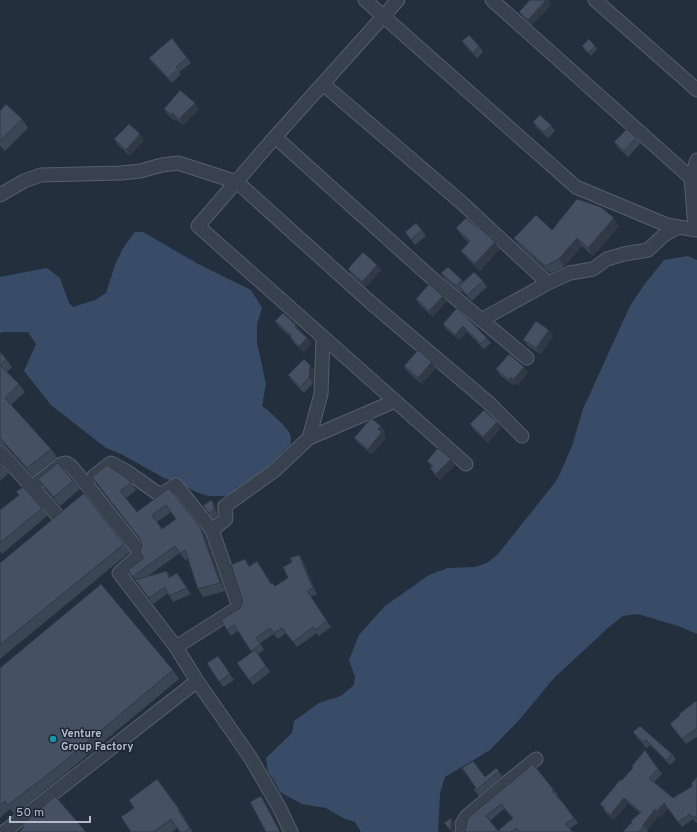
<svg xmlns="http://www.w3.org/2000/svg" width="697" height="832" font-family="Overpass,sans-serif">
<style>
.water{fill:#394c67}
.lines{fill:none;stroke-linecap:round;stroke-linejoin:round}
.street-casing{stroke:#565f6c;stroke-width:15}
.street{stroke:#38414e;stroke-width:13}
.wall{fill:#3b4654;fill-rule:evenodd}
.shaded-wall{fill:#303945}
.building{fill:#455162;stroke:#303945;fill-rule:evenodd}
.culture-dot{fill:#0f9aa8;stroke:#1d2633;stroke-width:1.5}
.labels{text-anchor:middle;stroke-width:3;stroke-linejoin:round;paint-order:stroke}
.poi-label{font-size:11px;font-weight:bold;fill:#b4bcc9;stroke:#1d2633;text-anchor:start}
</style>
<rect width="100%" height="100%" fill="#242f3e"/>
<path class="water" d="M135,232H143L198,264L251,290L262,308L257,324V343L266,384L262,406C268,410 287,427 290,434C291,436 291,441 291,444L254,480L236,494L224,496H208L196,492L181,484L164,478L121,454L106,448L51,405L24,371L36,344L28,332H5L0,333V277L47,268L60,278L69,303L73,307L95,300L106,293L115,265L123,248Z
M688,256L697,260V634L678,626L638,614L623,616L610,626L554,678L520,719L490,750L445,777L440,793L438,832H361L355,822L343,818L326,808L302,804L280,792L275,782L268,772L266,758L292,733L294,721L319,703L341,696L354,685L355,677L349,660L359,635L385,606L429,575L448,568L475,567L487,563L498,554L557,480L572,446L583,409L630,306L644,285L664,260Z"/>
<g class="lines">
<defs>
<path id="street" d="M365,0L576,187L667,225L697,230
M398,0L275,137L198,226L466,464
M492,0L691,178L695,228
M595,0L697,90
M323,84L462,203L548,283
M275,137L435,281L527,358
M691,178L697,160
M0,195L24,181L41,175L121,173L140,171L162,165L178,163L237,182L370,302L489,403L522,436
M481,320L548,283L570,273L593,269L607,259L624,254L648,250L664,235L679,227
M309,438L395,401
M0,452L32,487L61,464L66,463L71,466L91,490L139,551L138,556L119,573L176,647L197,681L250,757L279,807L291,832
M94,476L111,463L126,471L160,495L176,485L212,530
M32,487L59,517
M176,647L239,607L212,530L226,519L225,506L274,471L309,438L321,394L323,337
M4,832L197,681
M462,832L463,828L462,824L466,817L505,784L536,759"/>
</defs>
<use href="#street" class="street-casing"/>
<use href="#street" class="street"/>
</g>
<path class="wall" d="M530,0H548L551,5L532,25L523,17L519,12Z
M462,41L479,46L483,52L477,58L466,47Z
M582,46H595L597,49L591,56Z
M149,58H187L191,63L179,72L181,74L172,83L153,63Z
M164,109H199L183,125L176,119L175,121L168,115Z
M0,111L22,119L28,128L5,151L0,146Z
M533,122L551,125L555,131L548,138L537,128Z
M636,138L640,144L628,157L618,148L614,142Z
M114,139L144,140L130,156L118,145Z
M619,226L593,256L582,246L564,267L550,273L519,245L514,238L552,230Z
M456,228L480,230L500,249L480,271L467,258L461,251L469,243L462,236Z
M422,230L426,236L415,245L405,232Z
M377,265L381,270L366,287L352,275L348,269Z
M441,273L462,280L463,282L483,281L487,287L472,301L462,291L460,292L445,279Z
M443,296L447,301L433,317L420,305L416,299Z
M457,308L487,338L491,343L484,349L467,332L459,340L446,329L443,324Z
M275,321L296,325L301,331L300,332L307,338L311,344L304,352L294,343L291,337L279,327Z
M549,330L553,336L541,354L528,346L523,340Z
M0,352L6,359L12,367L7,372L19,384L25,392L11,405L51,449L57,457L33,476L6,446L2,444L0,445Z
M310,365L314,370L313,383L304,393L292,381L288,375Z
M404,366L436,368L422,384L408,372Z
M524,367L528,372L518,385L515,383L513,385L500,375L496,369Z
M497,422L501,428L488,443L474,430L470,424Z
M381,426L385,432L383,434L386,438L372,454L358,443L354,438Z
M427,461L455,465L440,480L434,474L430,468L432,467Z
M0,462L9,473L0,481Z
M92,477L131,483L136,490L126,498L137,512L169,488L205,534L225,591L203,597L198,589L188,559L185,560L180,553L148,576L171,577L177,573L191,594L173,602L168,593L153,604L128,570L144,558L141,540ZM171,512L176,519L162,529L157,522Z
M38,479L73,481L80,489L60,506L44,488Z
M16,492L42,508L47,516L2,554L0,551V510L19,495Z
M203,506L217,508L218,515L213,519Z
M124,544L130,552L0,659V563Z
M245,559L250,566L257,561L271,583L275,586L288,578L303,560L317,594L310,597L331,627L319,636L317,633L297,647L286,633L278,639L274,634L260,643L264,650L258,654L270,672L253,685L237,663L252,652L238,631L231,636L221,620L240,608L243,602Z
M218,656L234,680L223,687L207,663Z
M0,668L173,670L179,679L61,777L14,814L10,809L0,818Z
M697,702V737L686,744L670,724Z
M633,732L672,754L676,759L670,765L650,745L647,748L637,738Z
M645,750L662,774L654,782L673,798L692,786L691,784L697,777V822L696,823L693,819L682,827L668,808L661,817L659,815L647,830L648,832H623L640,813L628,803L614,820L607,814L603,809H604L600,804L621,781L633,768Z
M533,764L554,790L558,795L556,796L564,804L578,823L570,829L573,832H464ZM504,809L513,819L498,831L490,821Z
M496,768L502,776L479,796L474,790L476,788L485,777Z
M157,779L185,818L184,819L193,832H180L177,828L172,832H131L134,808Z"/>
<path class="shaded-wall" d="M546,0H548L551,5L532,25L528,20Z
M195,103L199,109L183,125L179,119Z
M172,113L176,119L175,121L171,115Z
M140,134L144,140L130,156L126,150Z
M614,218L619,226L593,256L588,248Z
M577,238L582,246L564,267L559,259Z
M495,242L500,249L480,271L475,264Z
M377,265L381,270L366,287L362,282Z
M443,296L447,301L433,317L429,311Z
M296,325L301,331L299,333L295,327Z
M463,326L467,332L459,340L455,335Z
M549,330L553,336L541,354L536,348Z
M307,338L311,344L304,352L299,346Z
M432,362L436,368L422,384L418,378Z
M310,365L314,370L313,383L309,378Z
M524,367L528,372L518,385L513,380Z
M511,377L515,383L513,385L509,380Z
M497,422L501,428L488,443L483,437Z
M381,426L385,432L383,434L386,438L372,454L368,449L378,429Z
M451,459L455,465L440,480L436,474Z
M213,502L217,508L218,515L214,510Z
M200,527L205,534L225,591L220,583Z
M299,555L303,560L317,594L313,588Z
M167,571L171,577L169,578Z
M261,796L267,805L281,832H280Z
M624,798L628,803L614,820L610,815Z
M664,803L668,808L661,817L657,811Z
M655,809L659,815L647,830L643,825Z
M451,818L455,823L454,832H452L451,829Z"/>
<path class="building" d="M530,0H546L528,20L519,12Z
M469,35L479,46L473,53L462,41Z
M172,38L187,58L176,67L178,69L168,78L149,58Z
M589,39L595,46L588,53L582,46Z
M180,90L195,103L179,119L172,113L171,115L164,109Z
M6,104L22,119L0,141V111Z
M540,115L551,125L544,132L533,122Z
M129,124L140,134L126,150L114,139Z
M627,129L636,138L624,151L614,142Z
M577,199L601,207L614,218L588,248L577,238L559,259L545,266L514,238L536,215L552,230Z
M466,218L480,230L481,229L495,242L475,264L461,251L470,241L456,228Z
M416,223L422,230L411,240L405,232Z
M363,252L377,265L362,282L348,269Z
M448,267L462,280L456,286L441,273Z
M474,272L483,281L467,295L459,286Z
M429,284L443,296L429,311L416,299Z
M457,308L487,338L481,344L463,326L455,335L443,324Z
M283,313L296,325L295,327L307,338L299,346L290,337L292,336L275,321Z
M536,321L549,330L536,348L523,340Z
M418,350L432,362L418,378L404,366Z
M0,352L6,359L0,365L19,384L5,398L51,449L27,468L0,438Z
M509,354L524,367L513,380L511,377L509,380L496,369Z
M304,359L310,365L309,378L300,387L288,375Z
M484,410L497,422L483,437L470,424Z
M371,418L381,426L378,429L382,432L368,449L354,438Z
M438,448L451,459L436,474L430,468L433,466L427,461Z
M0,462L3,465L0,468Z
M58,463L73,481L54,497L38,479Z
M107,465L127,478L131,483L120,491L137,512L169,488L200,527L220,583L198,589L185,550L180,553L175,546L132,577L128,570L144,558L140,552L142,545L140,539L92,477ZM166,505L176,519L162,529L152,515Z
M23,487L42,508L0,543V510L19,495L16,492Z
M84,493L124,544L0,645V563Z
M211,500L213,502L214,510L209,513L203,506Z
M299,555L313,588L307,591L327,621L315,630L313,627L293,642L282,628L274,633L270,628L256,638L261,644L251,651L234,625L227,630L221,620L240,608L243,602L231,565L245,559L249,567L257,561L271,584L272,583L275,586L288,578L283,567L292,562L290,558Z
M167,571L169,578L177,573L187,588L169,596L165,587L149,598L135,580Z
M101,584L173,670L55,769L8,805L5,801L0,805V668Z
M255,650L266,666L249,680L237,663Z
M218,656L230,674L219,682L207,663Z
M696,701L697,702V728L682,739L670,724L680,715L679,714Z
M640,726L672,754L666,760L646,740L643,742L633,732Z
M645,750L658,769L649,778L673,798L693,786L691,784L697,777V819L695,816L692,818L690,814L678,822L664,803L657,811L655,809L643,825L644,827L638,832H623L632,822L631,821L641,812L624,798L610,815L603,809L605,808L600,804L620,780L621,781L633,768L632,766Z
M473,761L485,777L496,768L499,771L475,791L474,790L476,788L462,768Z
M533,764L554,790L552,791L564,804L574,818L565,824L573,832H520L516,828L511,832H464L466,829L467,820L469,817ZM501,804L513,818L498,831L486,816Z
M157,779L179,809L178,810L190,828L184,832H180L171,819L153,832H131L121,817L134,808L129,800Z
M55,796L86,832H19L24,827L22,825Z
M261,796L280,832H266L250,802Z
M451,818V829L452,832L444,823Z"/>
<circle class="culture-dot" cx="53" cy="739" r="4"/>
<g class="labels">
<g class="poi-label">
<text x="61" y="737">Venture<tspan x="61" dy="13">Group Factory</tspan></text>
</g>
</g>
<path d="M10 816v6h80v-6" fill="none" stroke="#b4bcc9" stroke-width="2"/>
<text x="16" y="816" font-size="12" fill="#b4bcc9" stroke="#1d2633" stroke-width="3" paint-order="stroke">50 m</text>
</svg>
